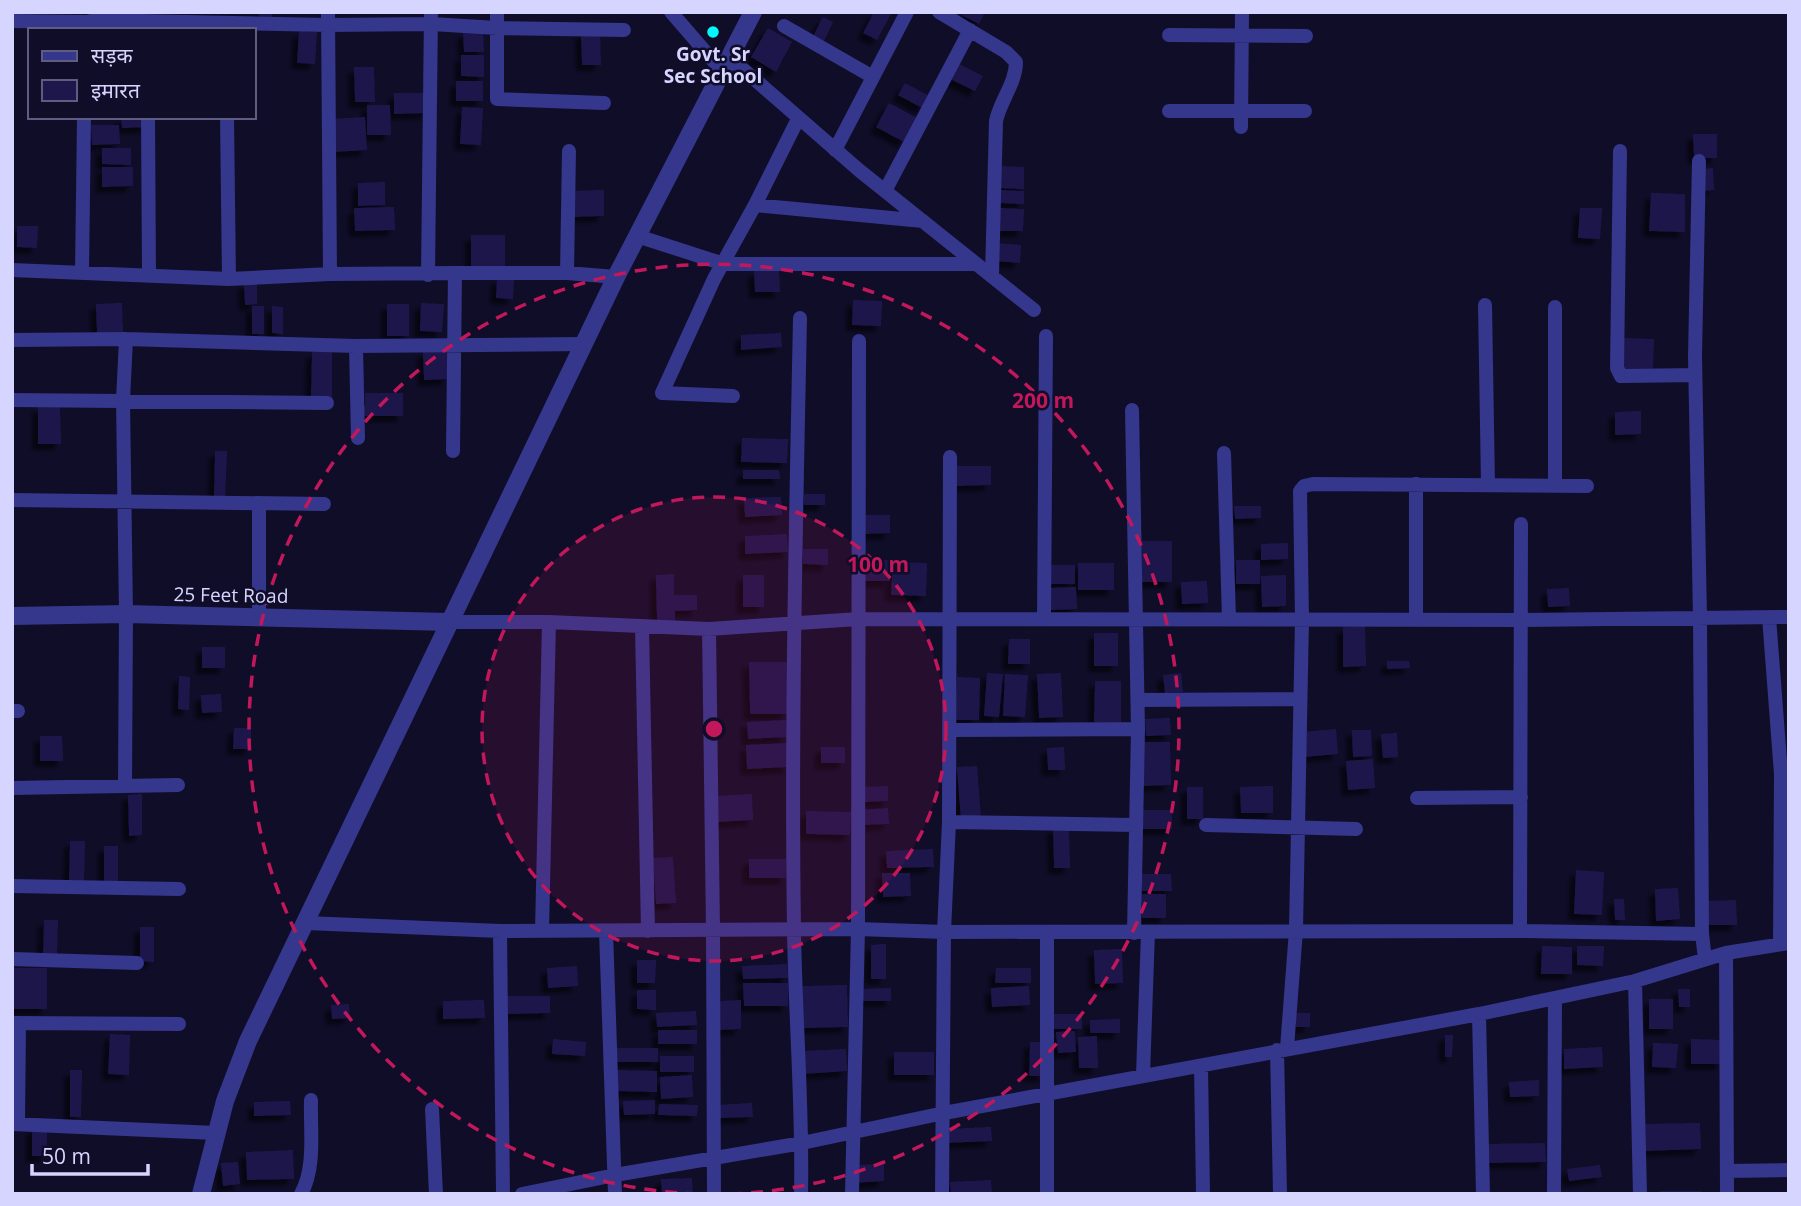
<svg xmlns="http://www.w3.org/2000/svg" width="1801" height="1206" font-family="'Open Sans','Noto Sans Devanagari',sans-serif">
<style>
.building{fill:#1e174b;filter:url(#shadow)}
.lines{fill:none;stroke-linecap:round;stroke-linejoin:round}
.minor{stroke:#34378c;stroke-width:14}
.tertiary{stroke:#34378c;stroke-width:18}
.ring{fill:none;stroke:#c2185b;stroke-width:3.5;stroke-dasharray:12 9}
.poi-dot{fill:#01f8ff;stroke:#100d29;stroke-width:2.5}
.labels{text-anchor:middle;stroke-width:5;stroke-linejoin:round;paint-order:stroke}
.poi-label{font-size:19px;font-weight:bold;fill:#d6d5ff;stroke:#100d29}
.street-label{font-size:19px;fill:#d6d5ff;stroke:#100d29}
.centre{fill:#c2185b;stroke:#100d29;stroke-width:3.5}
.ring-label{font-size:21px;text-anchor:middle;font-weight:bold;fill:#c2185b;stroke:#100d29;stroke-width:5;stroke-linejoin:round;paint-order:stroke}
</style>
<defs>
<filter id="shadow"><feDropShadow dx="-6" dy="6" stdDeviation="2" flood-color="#0009"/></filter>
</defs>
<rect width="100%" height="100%" fill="#100d29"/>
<path class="building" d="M259,12H272V20L259,21Z
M874,12H892L877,40L863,33Z
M963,12H985L979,24L962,15Z
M823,17L833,22L823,43L812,38Z
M768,28L792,42L776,72L751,57Z
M299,31L317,32L315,64L297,63Z
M483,31L484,52H464L463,32Z
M600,31L601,65H582L581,32Z
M461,55H484V77L461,76Z
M959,64L983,76L975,91L952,80Z
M354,67H374L375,102H355Z
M456,81H483V101H456Z
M905,83L929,96L922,108L898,95Z
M394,93H428V113L394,114Z
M889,103L917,118L904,142L876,127Z
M367,105H390L391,135H367Z
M462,107L483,108L481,145L460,144Z
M121,117H147V127L122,128Z
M365,117L367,150L334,152L332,119Z
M91,125H119L120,144L92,145Z
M1693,134H1717V158H1694Z
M102,148H131V165L102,164Z
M998,166L1024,167V189L998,188Z
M102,167H133V186L102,187Z
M1713,168L1714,190L1701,191L1700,169Z
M385,182V205L358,206V183Z
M604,190V216L570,217L569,191Z
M999,190L1024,191V204L998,203Z
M1651,193L1685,194V232L1649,231Z
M394,207L395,230L355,231L354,208Z
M1000,208L1024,209L1023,231H999Z
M1580,208H1602L1600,239L1578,238Z
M17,226H38L37,248L17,247Z
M471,235H505V266H471Z
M997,243L1021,245L1020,263L995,261Z
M779,270L780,292H755L754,271Z
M497,278L514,279L513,299L496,298Z
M244,283H257V304L245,305Z
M853,300L882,301L881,326L852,325Z
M122,303L123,332L97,333L96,304Z
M421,303L444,304L442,332L420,331Z
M387,304H409V336H387Z
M252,306H264V334H252Z
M272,306L283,307V334L272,333Z
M781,333L782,347L741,350V335Z
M1622,338L1654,339L1653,371L1622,370Z
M447,350L448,379L424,380L423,351Z
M312,352H332V399H311Z
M365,393H403V416H362V405H365Z
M60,406L61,444H38V407Z
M1641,411V434L1615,435V412Z
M742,438L788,439L787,463L741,462Z
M215,451H227L225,498L214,497Z
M952,466H991V485L953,486Z
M743,470H779L780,479H743Z
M804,494H825V505H804Z
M781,497L782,515L745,517L744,498Z
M1234,506H1261V518L1235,519Z
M863,515H890V533L863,534Z
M787,534L788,552L745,554V536Z
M1142,541H1172V582H1142Z
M1288,543V559L1261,560V544Z
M803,549H828V565L803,564Z
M889,560L890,581H860L859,561Z
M1236,560H1260V584H1236Z
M893,562L927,563L926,596L891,595Z
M1078,563H1114V590H1078Z
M1049,565H1075V584H1051Z
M674,574V595H697V610L675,611V622L657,623L656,575Z
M743,575H764V607H743Z
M1286,575V606L1262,607L1261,576Z
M1207,581L1208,603L1182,604L1181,582Z
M1076,587L1077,609L1050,610L1048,588Z
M1569,588L1570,606L1548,607L1547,589Z
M1365,626L1366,666L1343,667V627Z
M1094,633H1118V666H1094Z
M1009,639H1030V664H1008Z
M202,647H225V668H202Z
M1387,661H1409L1410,668L1387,669Z
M749,662H787V714H750Z
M987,673L1003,674L999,717L984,716Z
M1061,673L1063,717L1039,718L1037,674Z
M1181,673L1183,692L1165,693L1163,675Z
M1005,674L1028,675L1025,717L1003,716Z
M179,676L190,677L189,710L178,709Z
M957,677L980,678L979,720H955Z
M1095,681H1121V723L1094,722Z
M221,694L222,712L202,713L201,695Z
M1170,718L1171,735L1146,736L1145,719Z
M786,720L787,737L748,739L747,722Z
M234,728H251V749H233Z
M1336,729L1338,754L1304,757L1303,732Z
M1352,730H1371L1372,756L1353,757Z
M1397,733L1398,757L1383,758L1381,734Z
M40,736H62L63,761H40Z
M1142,742H1170L1171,785L1143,786Z
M787,743L789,767L747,769L746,745Z
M821,747H845V763H821Z
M1064,747L1065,770H1048L1047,748Z
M1373,759L1375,788L1348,790L1346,761Z
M977,766L981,818L961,820L957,767Z
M888,786V801L862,802L861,787Z
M1273,786V813H1241L1240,787Z
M1187,787H1203V819H1187Z
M142,794V835L129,836L128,795Z
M752,794L753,820L716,822L714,796Z
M888,808L889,824L861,825L860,810Z
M1142,810H1172V829H1142Z
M806,811L851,812L850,835L806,834Z
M1053,827H1069L1070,868H1054Z
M70,841H85L84,881L69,880Z
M104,846H118V884H104Z
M933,849L934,867L887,868L886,851Z
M673,857L676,903L656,904L653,858Z
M749,859H786V878H749Z
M1576,870L1604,872L1602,915L1574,914Z
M882,873H910L911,896L883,897Z
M1142,874H1171L1172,891H1142Z
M1678,888L1680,919L1656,921L1655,889Z
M1142,894H1166V918H1142Z
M1614,899H1624L1625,920H1615Z
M1736,900L1737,925H1706L1705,901Z
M44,920H58L57,956H43Z
M140,927H154V962L140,961Z
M886,944V979H871V945Z
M1542,946L1572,947V974H1541Z
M1577,946H1604L1603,966L1577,965Z
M1122,949L1123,983L1095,984L1094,950Z
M637,960H656L655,983H637Z
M787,964L788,978L743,979L742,966Z
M577,966L578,986L548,988L547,968Z
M12,968H47V1009H12Z
M996,968H1031V983H995Z
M743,983H788V1006H744Z
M847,985L848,1027L802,1028L801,986Z
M1029,986L1030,1005L992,1007L991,988Z
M891,988V1001H860V989Z
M1678,989H1690V1007H1679Z
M637,990H656V1010L637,1009Z
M505,996H550V1013L505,1014Z
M1649,999H1673V1029H1649Z
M484,1000L485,1018L443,1019V1001Z
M741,1000V1029L718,1030V1001Z
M349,1004L350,1018L332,1019L331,1005Z
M696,1011L697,1025L657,1027L656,1013Z
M1296,1013H1310V1027H1296Z
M1053,1014H1082V1029H1054Z
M1120,1019V1033H1090V1020Z
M658,1030H697V1044H658Z
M1075,1031L1076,1052L1058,1053L1056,1032Z
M110,1034L130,1035L129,1075L108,1074Z
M1445,1035H1453L1452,1057H1445Z
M1097,1036L1098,1068H1079L1078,1037Z
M553,1039L586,1042L585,1056L552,1054Z
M1691,1039L1723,1040L1722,1064H1691Z
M1030,1042H1044V1076H1029Z
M1653,1043L1678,1044L1676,1068L1652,1067Z
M1602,1047L1603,1067L1564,1069V1049Z
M615,1048H658V1062H615Z
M846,1049L847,1071L803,1074L802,1051Z
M894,1052H934V1075H894Z
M660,1056H694V1072H660Z
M70,1070H82L81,1117H70Z
M616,1070L657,1071V1092L615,1091Z
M692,1075L693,1097L661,1099L660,1077Z
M1539,1080V1096L1510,1097L1509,1082Z
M655,1100V1114L624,1115L623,1101Z
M290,1101L291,1115L254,1116V1102Z
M752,1103L753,1117L718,1118L717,1105Z
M659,1104L698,1105L697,1116L658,1115Z
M1700,1123L1701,1149L1645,1151L1644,1124Z
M32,1127H47V1156H32Z
M991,1127L992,1141L946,1143V1129Z
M1545,1143L1546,1162L1488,1163L1487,1144Z
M293,1150L294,1179L247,1180L246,1152Z
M238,1162L240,1184L223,1186L221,1163Z
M884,1164V1181L854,1183L853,1165Z
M1600,1165L1602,1177L1569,1181L1567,1169Z
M692,1178L693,1194H662L661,1179Z
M991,1180L992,1194H951L950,1182Z
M1660,1191H1701V1194H1660Z"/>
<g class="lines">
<path class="minor" d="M328,12L330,274
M497,12V99L604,103
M671,12L722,71
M939,12L1006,52L1016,62C1016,83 1000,101 996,121L992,276
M12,21L87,22
M784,26L873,77
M85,30L87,22L95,20L328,25L432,24L497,28L624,30
M1169,35L1306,36
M729,57L860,171L1034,310
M1169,111H1305
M148,117L149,274
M227,117L229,279
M1241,127L1242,12
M835,150L907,12
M1620,151L1617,368L1621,376H1625L1695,375
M1699,161L1695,356L1700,618L1702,934
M885,191L970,30
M755,205L923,221
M637,236L724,264H975
M12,270L229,279L330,274L455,273H567L616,277
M82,272L84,117
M567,273L569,151
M428,275L431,12
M1485,305L1488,485
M800,318C796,521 791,725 794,928C795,1017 803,1105 801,1194
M12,340L126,339L356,346
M733,396L662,393L714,279L755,205L798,119
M12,400L327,403
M1132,410L1138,729L1134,933
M358,438L356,346L584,344
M453,451L455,273
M1224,453L1229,619
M1416,484V619
M1555,485V307
M12,500L324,504
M259,617V503
M1769,617L1781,774L1780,944
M1044,619L1046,336
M449,622H549L709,629L858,619L1522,620L1789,617
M642,627L648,931
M709,629L713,929L714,1194
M1138,700L1300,699
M12,711H18
M949,730L1138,729
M125,786L126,614L123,400L126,339
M12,788L178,785
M1417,798L1521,797
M949,822L1135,825
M1206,825L1356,829
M12,886L179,889
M306,923L500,931L858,929L944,932L1520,931L1702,934L1705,959
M500,931L503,1194
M542,931L549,622
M606,931L615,1194
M1520,931L1521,524
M1726,953L1727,1194
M12,959L137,963
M1635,981L1640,1194
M1479,1014L1483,1194
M12,1023L179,1024
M1287,1048L1296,930L1302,619L1300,491L1304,486L1313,484L1587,486
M1277,1050L1280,1194
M1201,1066L1203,1194
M1143,1075L1148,932
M432,1109L436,1194
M12,1124L216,1133
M18,1124L19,1023
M1727,1171L1789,1170
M301,1194C316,1167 310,1130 311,1100
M522,1194L615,1175L802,1143L944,1113L1479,1014L1635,981L1726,953L1789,943
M852,1194L858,929L859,341
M942,1194L944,932L949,822L950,457
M1047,1194V932
M1554,1194L1555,998"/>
<path class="tertiary" d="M12,616L126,614L449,622
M201,1194L225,1101L248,1041L616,277L753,12"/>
</g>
<circle cx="714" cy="729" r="232" fill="#c2185b" fill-opacity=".12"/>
<g class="ring">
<circle cx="714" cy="729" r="232"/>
<path d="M698 1194A465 465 0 1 1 730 1194"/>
</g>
<circle class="poi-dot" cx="713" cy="32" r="7"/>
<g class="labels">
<g class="poi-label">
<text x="713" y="61">Govt. Sr<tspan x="713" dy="22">Sec School</tspan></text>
</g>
<g class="street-label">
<text transform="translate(231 595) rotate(1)" y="7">25 Feet Road</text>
</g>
</g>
<circle cx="714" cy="729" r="10" class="centre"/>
<g class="ring-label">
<text x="1043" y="408">200 m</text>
<text x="878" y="572">100 m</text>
</g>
<rect width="1801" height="1206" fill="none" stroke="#d6d5ff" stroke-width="28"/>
<rect x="28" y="28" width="228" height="91" fill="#100d29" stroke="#5f5d7f" stroke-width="2"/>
<rect x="42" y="51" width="35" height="10" fill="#34378c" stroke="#5f5d7f" stroke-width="2"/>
<text x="91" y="63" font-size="21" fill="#d6d5ff">सड़क</text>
<rect x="42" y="80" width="35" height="21" fill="#1e174b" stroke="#5f5d7f" stroke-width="2"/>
<text x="91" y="98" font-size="21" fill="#d6d5ff">इमारत</text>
<path d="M32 1164v10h116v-10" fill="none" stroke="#d6d5ff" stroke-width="3.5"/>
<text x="42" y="1164" font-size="21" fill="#d6d5ff" stroke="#100d29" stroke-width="5" paint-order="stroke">50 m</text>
</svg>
